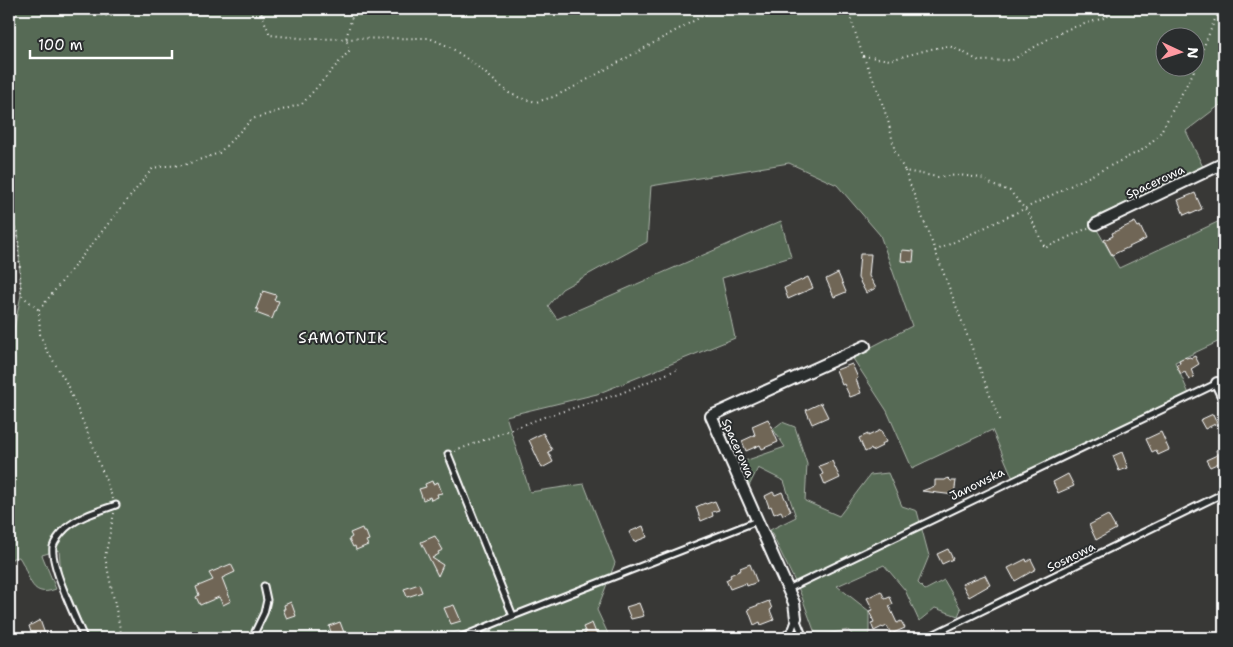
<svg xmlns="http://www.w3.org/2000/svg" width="1233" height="647" font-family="'Shantell Sans',sans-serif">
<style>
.green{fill:#576a54;stroke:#abb4aa;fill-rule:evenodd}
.building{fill:#706657;stroke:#fff}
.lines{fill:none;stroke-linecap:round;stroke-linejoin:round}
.service-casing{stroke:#fff;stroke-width:9}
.minor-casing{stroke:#fff;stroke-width:14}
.path{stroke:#fff;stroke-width:2;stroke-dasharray:1 4;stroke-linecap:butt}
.service{stroke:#2a2d2e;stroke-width:5}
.minor{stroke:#2a2d2e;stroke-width:10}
.labels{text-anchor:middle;stroke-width:4;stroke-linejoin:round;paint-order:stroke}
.street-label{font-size:12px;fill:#fff;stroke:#2a2d2e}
.quarter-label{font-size:15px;letter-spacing:1px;fill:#fff;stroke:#2a2d2e}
</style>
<rect width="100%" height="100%" fill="#383836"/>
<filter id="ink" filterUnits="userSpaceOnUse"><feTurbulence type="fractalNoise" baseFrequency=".02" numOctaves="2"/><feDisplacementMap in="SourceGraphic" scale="10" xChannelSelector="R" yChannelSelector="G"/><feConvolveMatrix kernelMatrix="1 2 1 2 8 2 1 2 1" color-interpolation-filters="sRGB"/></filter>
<g filter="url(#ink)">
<path class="green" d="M9,9H1224V102L1186,131L1203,167L1091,219L1119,268L1224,219V339L1175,362L1190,396L1014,481L992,430L912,468L887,411L852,357L912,326L880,235L837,185L789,163L651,186L647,242L562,289L548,306L557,319L781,221L791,257L722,278L735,338L597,394L506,416L530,492L584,484L615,563L597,610L610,638H565L562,633L545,638H466L459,631L436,638H88L61,573L59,550L42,555L56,589C28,600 30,572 19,557L13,558L9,563V353L21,295L18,233L9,219ZM1166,38H1196V68H1166Z
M782,422L795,427L807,464L805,501L839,516L870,475L888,473L902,506L917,511L929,556L918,583L925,590L944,580L961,609L958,616L935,608L919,621L905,590L884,565L837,586L869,611V638H855L848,630L816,636L800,592L770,530L796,517L784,481L758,468L749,486L739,463L785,447L773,429Z"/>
<path class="building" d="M1195,193L1202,209L1191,214V212L1184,215L1178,200Z
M1135,222L1138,227L1140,226L1146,239L1112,255L1104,240L1113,236L1112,233Z
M902,250L914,251L913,262L901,261Z
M860,254H871L869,276L876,288L866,293L858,278Z
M838,273L846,292L834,297L826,279Z
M808,277L813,288L788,299L784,288Z
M263,291L276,295L274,300L279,301L272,319L256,313L258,309H256Z
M1195,356L1199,364L1191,369L1194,377L1189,380L1185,372L1181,374L1176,365L1180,363L1179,360L1185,357L1186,358L1190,357L1191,358Z
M852,364L858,378L856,379L861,393L850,397L844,384L842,385L836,370Z
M821,403L828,417L812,424L806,410Z
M1213,414L1217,423L1205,429L1200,420Z
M768,419L778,442L762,449L760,445L746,451L742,441L755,435L752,426Z
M881,430L886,442L881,444L882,446L872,451L871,449L865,452L859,438L868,434V436Z
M1161,432L1169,450L1158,455L1156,450L1152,452L1146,439Z
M543,433L552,450L548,452L553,462L542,468L529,440Z
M1224,447V472H1221L1219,463L1210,467L1206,460L1217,455L1216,450Z
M1122,452L1128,468L1119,471L1113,456Z
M832,461L840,478L825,485L821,475L823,474L819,466Z
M1068,474L1074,486L1058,493L1053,482Z
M948,478L951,481H956L954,495L922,491L935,486V480H945Z
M432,481L433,484L438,482L442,493L437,494L438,497L431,500L430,497L423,500L419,489L426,487L425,484Z
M773,492L775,495L782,492L791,511L783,515L781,511L774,514L771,506L769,507L765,496Z
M715,501L719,510L712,512L713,516L701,521L696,507L705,503L706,504Z
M1108,515L1116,529L1096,540L1089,525Z
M643,526L647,537L634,542L629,532Z
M362,528L363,532H366L369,540L366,541L368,545L356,550L355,546L353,547L349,539L352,537L350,533Z
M435,536L443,550L438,552L439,554L432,558L443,565L438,576L421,542Z
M948,549L953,559L942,564L937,554Z
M1026,559L1027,562L1031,559L1036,569L1015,581L1008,568Z
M231,564L235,572L222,578L231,601L223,605L219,597L200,605L196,597L199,595L196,587L213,580L209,573Z
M750,564L757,582L747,586L746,583L730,589L726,580L731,577L730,575L741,570L740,568Z
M985,575L990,585L969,597L962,584Z
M419,584L422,592L407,597L404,589Z
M881,591L885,599L890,597L893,604L889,606L897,623L901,621L905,628L891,634L887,626L883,628L882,627L874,631L871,623L874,622L869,611L873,610L867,598Z
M769,601L772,609L770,610L774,620L761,625L760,622L754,625L748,609Z
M291,602L296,616L287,619L283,609H285L284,605Z
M639,603L644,616L631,619L626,607Z
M454,605L461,621L451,624L444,608Z
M40,620L45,634L33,638L29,626Z
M340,622L346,638H333L329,626Z
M592,623L598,638H572L586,633L583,627Z"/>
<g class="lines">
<defs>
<path id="service" d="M448,454L513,616
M788,589L1224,380
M796,618L804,638
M84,638C76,619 50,565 53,547C55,540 62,532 66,528C80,516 99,511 116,505
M252,638L264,613L267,600L264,586
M459,638L513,616L757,521
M783,638L792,629L796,618
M926,638L1224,493"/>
<path id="minor" d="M1096,224L1224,163
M1217,383L1224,398
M796,618L794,603L711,416L865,346"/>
</defs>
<use href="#service" class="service-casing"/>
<use href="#minor" class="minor-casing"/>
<path class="path" d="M16,9L55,10L111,16L123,9
M261,9L260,10L270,35L310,39L429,38L450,47L473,63L509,93L520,98L536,102L553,97L572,88L715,9
M849,9V13L863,56L877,88L889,124L895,152L905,171L938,177L959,175L981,178L995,186L1010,191L1029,214L1045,248L1088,228
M863,56L890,60L931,49L949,46L963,52L979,61L1012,60L1050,38L1068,29L1107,17L1113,9
M905,171L1000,422
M9,219L18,232L21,295L39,310
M935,251L1024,209L1144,149L1159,135L1192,75L1216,17L1224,9
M455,451L544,417L619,394L678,369
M113,499L99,463L94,448L66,382L45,347L40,334L39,310L153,168L165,166L184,165L219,153L252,119L302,104L350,50L346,39L354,9
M114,513L105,557L122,638"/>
<use href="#service" class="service"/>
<use href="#minor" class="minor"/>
</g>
</g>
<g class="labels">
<g class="street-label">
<text transform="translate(1155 182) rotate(-25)" y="4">Spacerowa</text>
<text transform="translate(738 448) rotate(66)" y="4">Spacerowa</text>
<text transform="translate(977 484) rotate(-26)" y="4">Janowska</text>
<text transform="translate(1071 557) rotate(-26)" y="4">Sosnowa</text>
</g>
<g class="quarter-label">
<text x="343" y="343">SAMOTNIK</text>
</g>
</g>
<rect width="1233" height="647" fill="none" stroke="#2a2d2e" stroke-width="30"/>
<rect x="15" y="15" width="1203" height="617" fill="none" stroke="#fff" stroke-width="2" filter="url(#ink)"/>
<g transform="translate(1180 52) rotate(94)"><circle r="24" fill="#2a2d2e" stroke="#7f8182"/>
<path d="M0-4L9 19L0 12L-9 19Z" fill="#ff9aa2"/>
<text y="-8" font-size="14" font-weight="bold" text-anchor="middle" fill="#ffffff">N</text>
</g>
<path d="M30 50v8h142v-8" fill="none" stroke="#ffffff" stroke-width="2.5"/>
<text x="38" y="50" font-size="15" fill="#ffffff" stroke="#2a2d2e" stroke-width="4" paint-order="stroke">100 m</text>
</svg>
